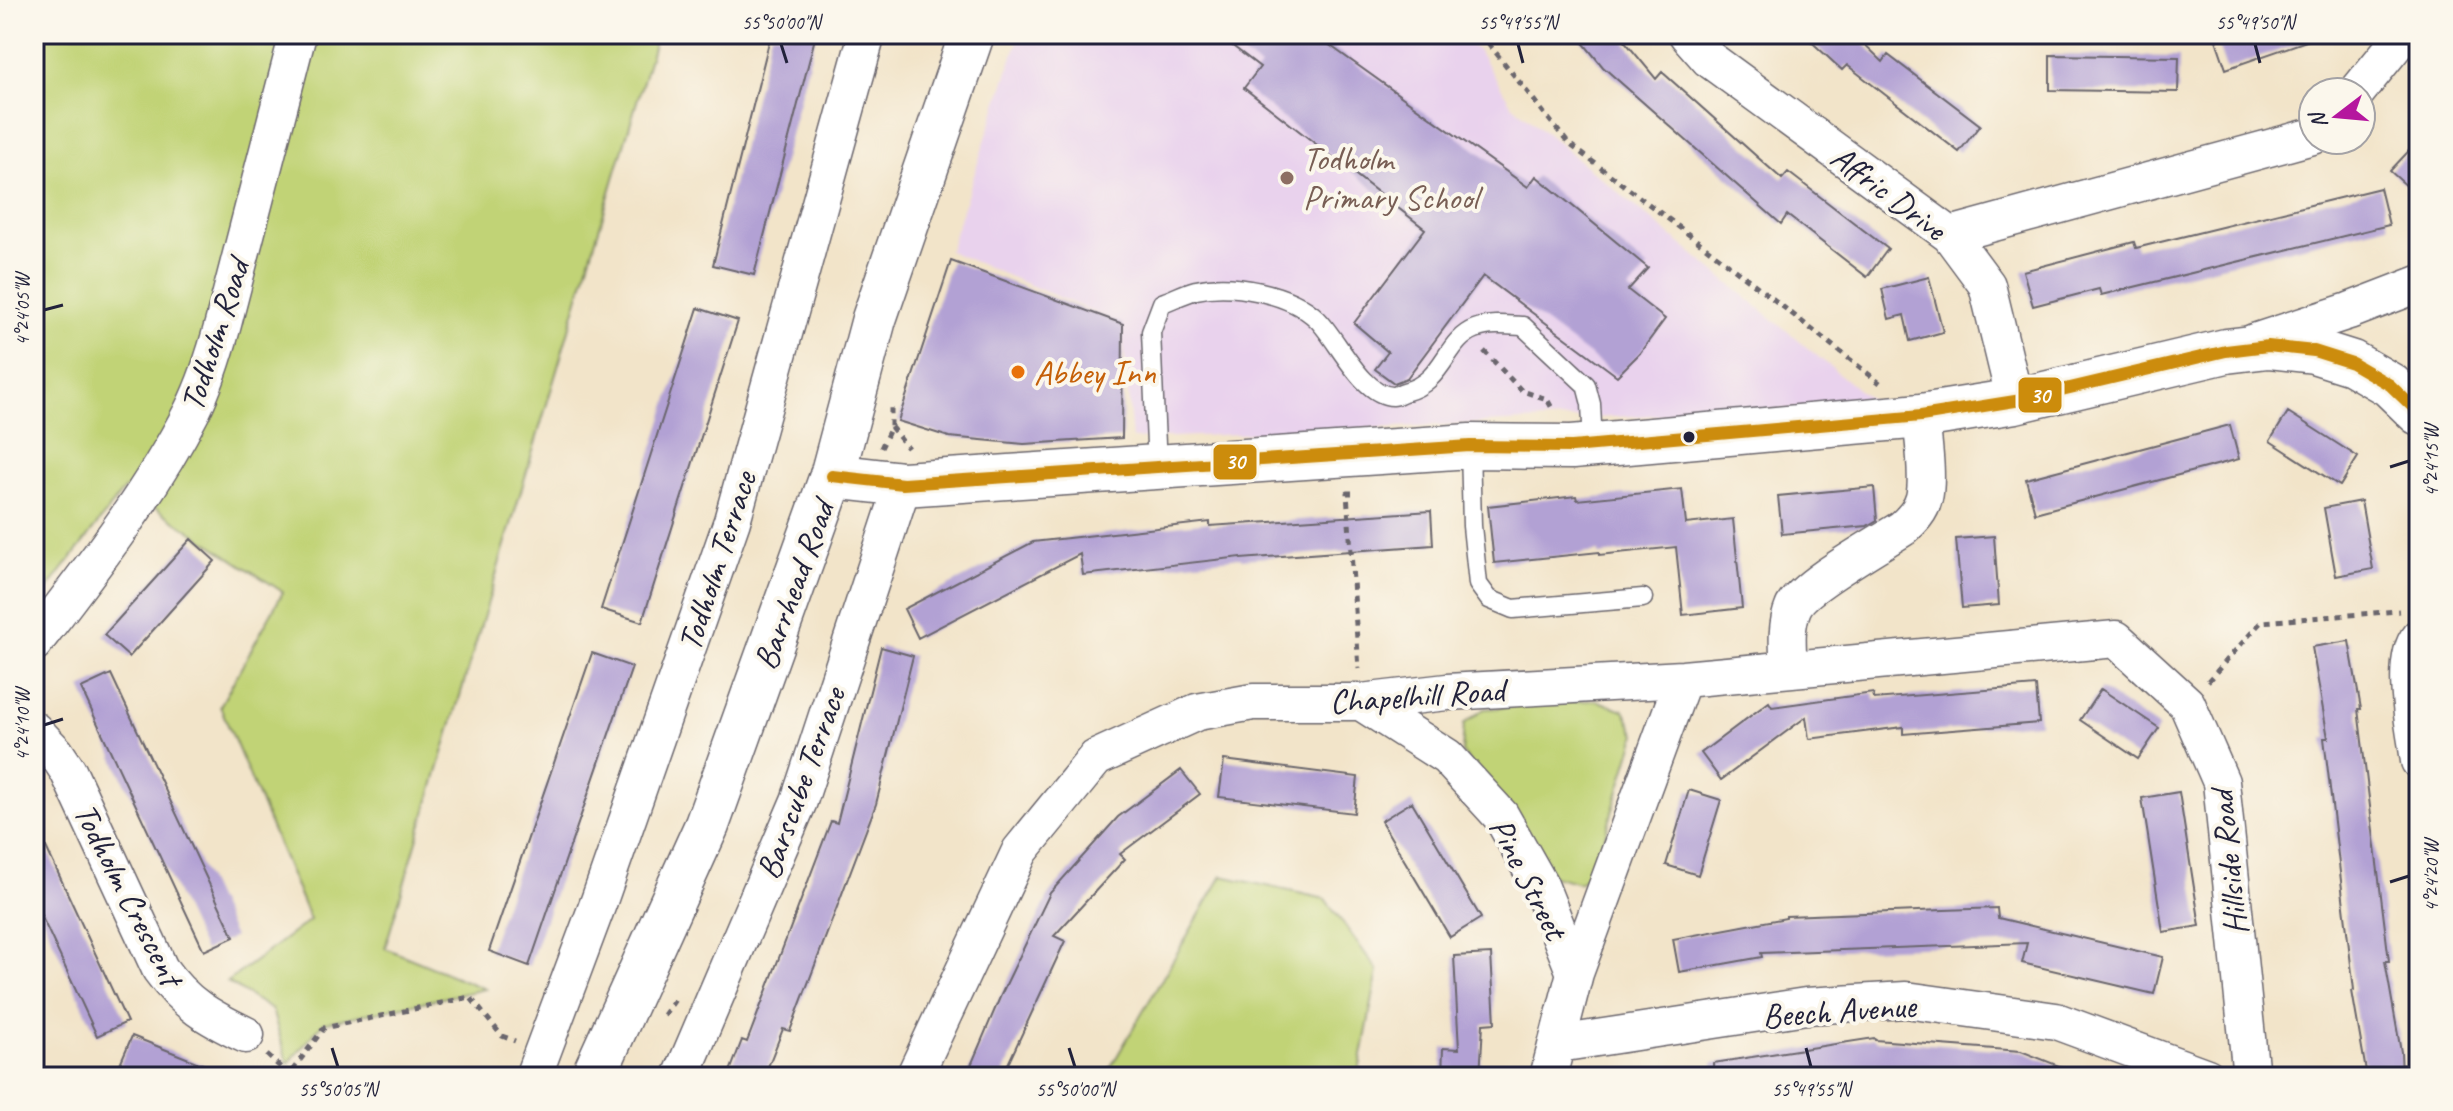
<svg xmlns="http://www.w3.org/2000/svg" width="2453" height="1111" font-family="Caveat,sans-serif">
<style>
.built{fill:#e9d2ed}
.green{fill:#c1d376;stroke:#727a58;stroke-width:2}
.building{fill:#b2a1d4}
.lines{fill:none;stroke-linecap:round;stroke-linejoin:round}
.service-casing{stroke:#6b666d;stroke-width:21}
.minor-casing{stroke:#6b666d;stroke-width:39}
.tertiary-casing{stroke:#6b666d;stroke-width:47}
.primary-casing{stroke:#6b666d;stroke-width:47}
.path{stroke:#6b666d;stroke-width:5;stroke-dasharray:6 6;stroke-linecap:butt}
.service{stroke:#fff;stroke-width:18}
.minor{stroke:#fff;stroke-width:36}
.tertiary{stroke:#fff;stroke-width:44}
.primary{stroke:#fff;stroke-width:44}
.bus-1-casing{stroke:#fbf7ec;stroke-width:18}
.bus-1{stroke:#cc8c0c;stroke-width:12}
.ticks{fill:none;stroke:#22223b;stroke-width:3}
.education-dot{fill:#8d6e63;stroke:#fbf7ec;stroke-width:3}
.food-dot{fill:#e8710a;stroke:#fbf7ec;stroke-width:3}
.bus-dot{fill:#22223b;stroke:#fbf7ec;stroke-width:3}
.labels{text-anchor:middle;stroke-width:8;stroke-linejoin:round;paint-order:stroke}
.education-label{font-size:34px;fill:#785e54;stroke:#fbf7ec;text-anchor:start}
.street-label{font-size:34px;fill:#22223b;stroke:#fbf7ec}
.food-label{font-size:34px;fill:#c56008;stroke:#fbf7ec;text-anchor:start}
.line-badge{stroke:#fbf7ec;stroke-width:3}
.badge-label{font-size:22px;text-anchor:middle;font-weight:bold;fill:#fff}
.neatline{fill:none;stroke:#22223b;stroke-width:3}
.ticks-label{font-size:20px;text-anchor:middle;fill:#22223b}
</style>
<rect width="100%" height="100%" fill="#fbf7ec"/>
<filter id="ink" filterUnits="userSpaceOnUse"><feTurbulence type="fractalNoise" baseFrequency=".0125" numOctaves="2"/><feDisplacementMap in="SourceGraphic" scale="16" xChannelSelector="R" yChannelSelector="G"/><feConvolveMatrix kernelMatrix="1 2 1 2 8 2 1 2 1" color-interpolation-filters="sRGB"/></filter>
<filter id="wash" filterUnits="userSpaceOnUse"><feTurbulence type="fractalNoise" baseFrequency=".006" numOctaves="4" result="noise"/><feDisplacementMap in="SourceGraphic" scale="32" xChannelSelector="R" yChannelSelector="G"/><feGaussianBlur stdDeviation="1.8" result="paint"/><feColorMatrix in="noise" values="0 0 0 0 0 0 0 0 0 0 0 0 0 0 0 0 0 1.4 0 .05"/><feComposite in="paint" operator="in"/></filter>
<g filter="url(#wash)">
<rect width="100%" height="100%" fill="#f2e4c9"/>
<path class="built" d="M1020,34H1450L1478,50L1512,105L1877,405L1132,439L1122,324L949,251Z"/>
<path class="green" d="M34,34H657L385,948L485,989L323,1023L288,1064L272,1010L227,982L310,920L220,706L283,592L125,488L34,607Z
M1595,700L1624,710L1636,735L1595,868L1579,883L1553,876L1462,752L1464,724L1484,709Z
M1222,876L1325,899L1378,971L1358,1077H1105Z"/>
<g id="blocks">
<path class="building" d="M771,34H816L754,275L713,265Z
M1217,34H1314L1528,187L1536,176L1648,268L1628,290L1665,319L1639,354L1617,376L1483,276L1407,378L1394,383L1375,369L1388,352L1354,323L1425,229L1244,88L1260,67Z
M1576,34H1619L1656,79L1662,72L1782,179L1788,172L1888,249L1867,277L1787,215L1781,224L1603,67Z
M1803,34H1854L1883,62L1888,55L1980,125L1959,152L1847,65L1842,70Z
M2214,34H2315V38L2226,69Z
M2050,55L2179,57L2178,92L2050,90Z
M2419,140V197L2390,171Z
M2380,188L2389,225L2101,295L2099,289L2033,306L2023,271L2134,242L2136,248Z
M951,261L1123,324L1122,438L1024,444L949,437L898,421Z
M1929,277L1943,332L1910,341L1904,315L1889,319L1882,289Z
M698,308L738,321L642,622L601,609Z
M2288,412L2358,457L2340,486L2270,441Z
M2230,425L2239,459L2035,513L2026,479Z
M1874,487L1877,520L1867,526L1782,534L1778,496Z
M1682,489L1686,524L1733,519L1742,608L1683,615L1676,547L1599,555V552L1494,563L1488,506L1576,496L1577,500Z
M2361,501L2373,569L2336,576L2324,508Z
M1431,511L1433,545L1241,559V557L1083,575L1080,554L918,638L904,609L1033,542L1210,522V526Z
M1994,536L1999,605L1962,608L1956,539Z
M191,539L215,561L129,657L104,635Z
M2349,641L2361,709H2358L2389,961H2385L2401,1052L2402,1077H2367L2352,991L2354,990L2324,738H2328L2312,647Z
M881,647L913,656L876,804L790,1031L783,1029L764,1077H728L742,1040L747,1042L831,821L837,823Z
M592,653L632,667L529,966L489,951Z
M111,674L234,937L204,951L81,688Z
M2036,686L2039,723L1903,734V727L1809,739L1806,717L1721,780L1701,753L1769,702L1772,707L1873,693L1874,699Z
M2101,689L2159,728L2138,759L2080,720Z
M1224,760L1358,777L1354,813L1219,797Z
M1181,770L1200,794L1120,854L1125,859L1054,936L1065,941L1002,1077H966L1001,995L1050,893L1118,817Z
M1689,790L1721,800L1698,875L1666,865Z
M2179,792L2200,926L2163,932L2142,798Z
M1412,802L1481,918L1450,937L1381,821Z
M34,821L127,1022L97,1036L34,900Z
M1997,908L1998,918L2163,957L2154,994L2022,963L2027,943L1761,953L1762,957L1679,972L1673,939L1786,918V916Z
M1491,954L1495,1023L1483,1024L1480,1077H1442L1443,1048L1459,1049L1454,956Z
M132,1036L231,1076V1077H146L119,1066Z
M1874,1038L1875,1040L2021,1051L2084,1076L1714,1077L1713,1063Z"/>
</g>
</g>
<g filter="url(#ink)">
<use href="#blocks" fill-opacity="0" stroke="#6b666d" stroke-width="2"/>
<g class="lines">
<defs>
<path id="service" d="M1470,446L1472,526L1478,584L1489,599L1513,609L1643,598
M1157,467L1151,332L1162,303C1173,299 1185,293 1196,290C1232,282 1290,293 1317,319C1337,338 1362,396 1393,396C1397,396 1400,393 1404,392C1445,382 1444,341 1475,329C1490,323 1507,325 1523,326L1586,385L1591,404L1593,445"/>
<path id="minor" d="M1687,34L1709,59L1950,235L1987,285L2015,401
M2357,92L2404,34
M1950,235L2313,136
M2254,342L2349,311L2419,284
M2419,637C2399,662 2415,730 2419,761
M34,643C91,569 150,494 192,411C206,383 215,354 223,324L298,34
M1789,669C1788,649 1785,627 1793,608C1801,587 1880,543 1903,528C1912,520 1921,511 1924,498C1929,477 1923,439 1921,416
M1361,702L1447,757L1501,816L1540,885L1575,973L1548,1077
M34,730L56,753L68,771L160,969C185,1004 208,1017 246,1035
M1575,973L1683,679
M1558,1044L1806,1006L1906,1000L2056,1021L2207,1077
M533,1077L599,901L732,521L867,34
M681,1077L799,801L903,484
M914,1077L1020,851L1096,758L1197,712L1253,702H1361L1447,692L1683,679L2116,639L2187,704L2221,782L2251,1077"/>
<path id="tertiary" d="M832,476L903,484L1470,446L1572,447L1921,416L2015,401L2226,351L2268,346L2314,351L2352,363L2390,385L2419,413"/>
<path id="primary" d="M593,1077L707,825L832,476L874,319L972,34"/>
</defs>
<use href="#service" class="service-casing"/>
<use href="#minor" class="minor-casing"/>
<use href="#tertiary" class="tertiary-casing"/>
<use href="#primary" class="primary-casing"/>
<path class="path" d="M1481,34L1568,143L1749,280L1880,383
M1484,351L1522,391L1547,399L1553,410
M891,427L908,448
M881,448L891,427V408
M1352,493H1347L1359,669
M2208,681L2261,622L2399,611
M664,1015L677,997
M267,1055L289,1075L324,1028L470,997L502,1036L515,1041"/>
<use href="#service" class="service"/>
<use href="#minor" class="minor"/>
<use href="#tertiary" class="tertiary"/>
<use href="#primary" class="primary"/>
<defs>
<path id="bus-1" d="M832,476L903,484L1470,446L1572,447L1921,416L2015,401L2226,351L2268,346L2314,351L2352,363L2390,385L2419,413"/>
</defs>
<use href="#bus-1" class="bus-1-casing"/>
<use href="#bus-1" class="bus-1"/>
</g>
</g>
<path class="ticks" d="M781,44L787,63M1518,44L1523,63M2255,44L2260,63M44,310L63,305M2390,467L2409,461M44,725L63,719M2390,882L2409,876M332,1048L338,1067M1069,1048L1075,1067M1806,1048L1811,1067"/>
<circle class="education-dot" cx="1287" cy="178" r="8"/>
<circle class="food-dot" cx="1018" cy="372" r="8"/>
<circle class="bus-dot" cx="1689" cy="437" r="7"/>
<g class="labels">
<g class="education-label">
<text x="1303" y="170">Todholm<tspan x="1303" dy="39">Primary School</tspan></text>
</g>
<g class="street-label">
<text transform="translate(1889 192) rotate(37)" y="12">Affric Drive</text>
<text transform="translate(214 335) rotate(-72)" y="12">Todholm Road</text>
<text transform="translate(716 561) rotate(-72)" y="12">Todholm Terrace</text>
<text transform="translate(793 585) rotate(-70)" y="12">Barrhead Road</text>
<text transform="translate(1417 695) rotate(-4)" y="12">Chapelhill Road</text>
<text transform="translate(800 783) rotate(-70)" y="12">Barscube Terrace</text>
<text transform="translate(2228 863) rotate(-96)" y="12">Hillside Road</text>
<text transform="translate(1529 878) rotate(63)" y="12">Pine Street</text>
<text transform="translate(129 894) rotate(63)" y="12">Todholm Crescent</text>
<text transform="translate(1839 1010) rotate(-4)" y="12">Beech Avenue</text>
</g>
<g class="food-label">
<text x="1034" y="384">Abbey Inn</text>
</g>
</g>
<g class="line-badge">
<rect x="2017" y="376" width="46" height="38" rx="8" fill="#cc8c0c"/>
<rect x="1212" y="443" width="46" height="38" rx="8" fill="#cc8c0c"/>
</g>
<g class="badge-label">
<text x="2040" y="403">30</text>
<text x="1235" y="469">30</text>
</g>
<rect width="2453" height="1111" fill="none" stroke="#fbf7ec" stroke-width="88"/>
<g transform="translate(2337 116) rotate(254)"><circle r="38" fill="#fbf7ec" stroke="#a4a2a5" stroke-width="2"/>
<path d="M0-6L14 30L0 20L-14 30Z" fill="#b5179e"/>
<text y="-12" font-size="22" font-weight="bold" text-anchor="middle" fill="#22223b">N</text>
</g>
<rect x="44" y="44" width="2365" height="1023" class="neatline"/>
<g class="ticks-label">
<text x="781" y="29">55°50'00"N</text>
<text x="1518" y="29">55°49'55"N</text>
<text x="2255" y="29">55°49'50"N</text>
<text transform="translate(22 310) rotate(-90)" y="7">4°24'05"W</text>
<text transform="translate(2431 461) rotate(-90)" y="7">4°24'15"W</text>
<text transform="translate(22 725) rotate(-90)" y="7">4°24'10"W</text>
<text transform="translate(2431 876) rotate(-90)" y="7">4°24'20"W</text>
<text x="338" y="1096">55°50'05"N</text>
<text x="1075" y="1096">55°50'00"N</text>
<text x="1811" y="1096">55°49'55"N</text>
</g>
</svg>
